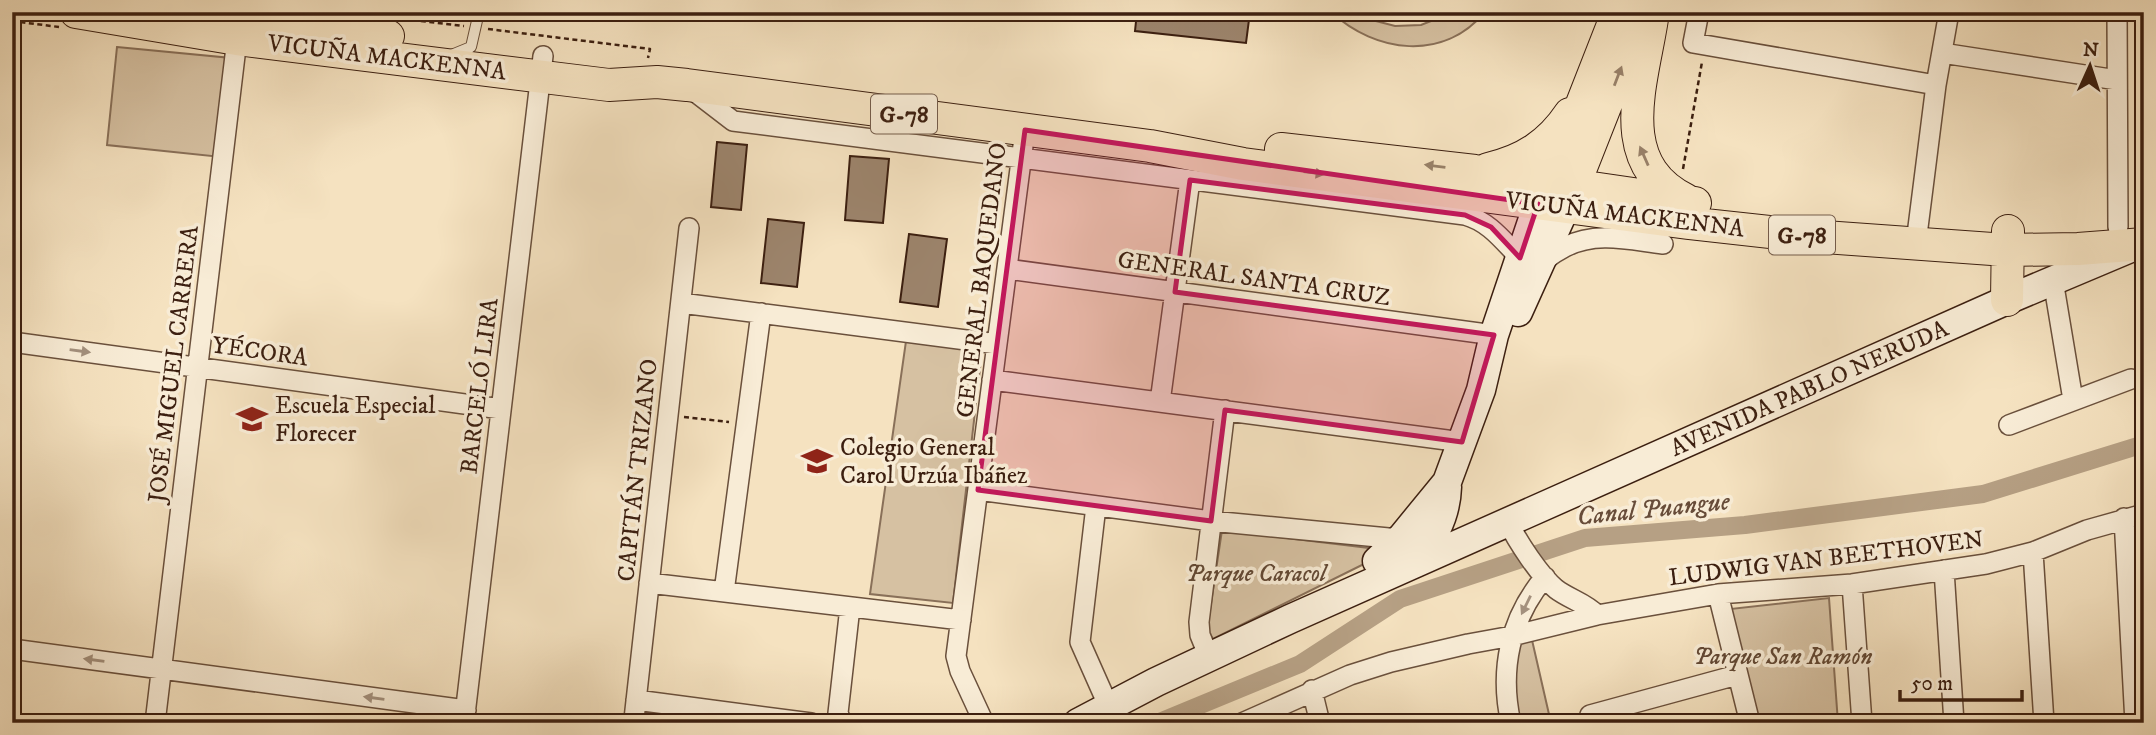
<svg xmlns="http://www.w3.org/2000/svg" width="2156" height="735" font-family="'IM FELL DW Pica',serif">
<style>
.green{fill:#d6c1a2;stroke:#897059;stroke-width:2}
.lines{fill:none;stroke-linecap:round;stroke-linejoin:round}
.canal{stroke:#b6a084;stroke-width:18}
.building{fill:#9c846c;stroke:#3c1f10;stroke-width:2}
.lane-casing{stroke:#6a503c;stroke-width:12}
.street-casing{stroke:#6a503c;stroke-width:22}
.secondary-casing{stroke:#3c1f10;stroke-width:31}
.primary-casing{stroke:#3c1f10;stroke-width:34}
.path{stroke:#3c1f10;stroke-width:2.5;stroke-dasharray:5 3.5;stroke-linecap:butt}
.lane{stroke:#f8ecd6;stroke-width:10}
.street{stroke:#f8ecd6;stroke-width:19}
.secondary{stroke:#f8ecd6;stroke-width:28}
.primary{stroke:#f5e2c0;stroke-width:32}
.oneway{fill:#988068}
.oneway2{fill:#a3907d}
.marked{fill:#c2185b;fill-opacity:0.2;stroke:#c2185b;stroke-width:5;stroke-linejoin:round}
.labels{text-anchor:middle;stroke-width:7;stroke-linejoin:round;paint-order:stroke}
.shield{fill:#f8ecd6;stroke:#745c4b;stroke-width:2}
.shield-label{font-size:23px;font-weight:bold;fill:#3c1f10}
.street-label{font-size:24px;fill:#3c1f10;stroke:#f8ecd6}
.poi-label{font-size:24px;fill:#3c1f10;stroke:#f8ecd6;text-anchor:start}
.park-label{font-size:24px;font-style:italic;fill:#624834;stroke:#f8ecd6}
.water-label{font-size:26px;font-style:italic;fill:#674c39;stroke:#f8ecd6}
</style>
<rect width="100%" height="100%" fill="#f5e2c0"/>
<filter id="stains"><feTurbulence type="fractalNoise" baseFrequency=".00286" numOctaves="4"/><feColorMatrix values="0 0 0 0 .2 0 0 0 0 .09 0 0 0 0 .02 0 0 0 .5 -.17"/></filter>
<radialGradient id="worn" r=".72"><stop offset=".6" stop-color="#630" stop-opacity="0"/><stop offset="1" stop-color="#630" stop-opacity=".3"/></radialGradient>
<path class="green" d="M1331,12H1360L1376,21L1395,26L1421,25L1454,12H1485C1443,62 1376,53 1331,12Z
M117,47L231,58L221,157L107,145Z
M906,341L982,351L953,603L870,594Z
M1222,530L1369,548L1366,563L1213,639L1207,630Z
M1829,598L1838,723H1749L1721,610Z
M1532,640L1551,723H1516L1513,706L1517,644Z"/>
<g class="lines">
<path class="canal" d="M1157,723L1300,664L1400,599L1585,538L1745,525L1983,494L2144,444"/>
</g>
<path class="building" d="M1137,12H1205L1232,15V12H1250L1246,43L1135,31Z
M717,142L747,145L741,210L711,207Z
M850,156L889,159L883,223L845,220Z
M768,219L804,223L797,287L761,283Z
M909,234L947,239L938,307L900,302Z"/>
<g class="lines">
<defs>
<path id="lane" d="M449,56L471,47L479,12"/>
<path id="street" d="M1699,12L1693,43L1936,85
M2117,12L2118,227
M1942,53L2117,80
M690,88L733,121L1465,215C1490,222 1503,241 1520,258
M1916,243L1936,85L1949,12
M1543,263C1549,255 1556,252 1565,247C1597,231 1629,240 1663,244
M1007,269L1494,335
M2053,280L2073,400
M681,303L997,344
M12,342L501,409
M992,380L1462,442
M1160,402L1190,180
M2009,425L2131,379
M978,490L1211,521L1399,539
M1096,506L1080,642L1116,723
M2124,518L2135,723
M1508,522C1517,541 1540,576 1556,589C1569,599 1586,603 1597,615
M2033,552L2044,723
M1944,570L1954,723
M649,583L961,620
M1852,584L1862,723
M724,592L761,313
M1718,594L1750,723
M12,649L466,710
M1209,657L1200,635L1199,622L1225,410
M1312,690L1320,723
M636,700L811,723
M1590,715L1737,675
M634,719L689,228
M155,723L237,39L235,29
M464,723L543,56
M842,723L838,713L850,607
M984,723L960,671L956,656L1023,146
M1242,723L1350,675L1391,662L1468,644L1512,636L1597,615L1718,594L1852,584L1986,564L2033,552L2087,530L2144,514
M1511,723C1499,670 1510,618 1545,577"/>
<path id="secondary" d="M1518,312L1565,208
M1377,561L1402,537L1447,482L1481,390L1494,335L1538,204
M1409,564C1432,544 1446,517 1447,487
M1078,723L1156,682L1290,619L2007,300L2128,249"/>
<path id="primary" d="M76,12L237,39L609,85L657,82L687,85L1150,146L1243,164L1688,223L1796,235L2006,250L2078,249L2144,244
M204,12L388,36
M1653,12C1644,79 1609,162 1686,200
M1281,149L1475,171L1695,203
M1488,169C1524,161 1550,144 1570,114
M1541,198L1560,160L1618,12
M1567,203L1638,23
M2007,300L2008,231"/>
</defs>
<use href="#lane" class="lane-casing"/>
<use href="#street" class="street-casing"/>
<use href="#secondary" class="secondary-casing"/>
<use href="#primary" class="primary-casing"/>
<path class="path" d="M404,19L464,26
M12,21L59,27
M488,29L650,49L648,58
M1683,169L1702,62
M684,417L729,422"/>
<use href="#lane" class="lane"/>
<use href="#street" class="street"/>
<use href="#secondary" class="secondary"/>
<use href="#primary" class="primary"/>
</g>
<defs><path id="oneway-solid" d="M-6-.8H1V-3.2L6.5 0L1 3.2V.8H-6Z" transform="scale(1.75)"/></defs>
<g class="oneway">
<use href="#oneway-solid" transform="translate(1618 76) rotate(-69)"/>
<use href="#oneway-solid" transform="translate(1644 156) rotate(-114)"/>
<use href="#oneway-solid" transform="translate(1435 166) rotate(-173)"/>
<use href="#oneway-solid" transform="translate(1314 173) rotate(7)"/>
</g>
<g class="oneway2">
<use href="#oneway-solid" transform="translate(80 351) rotate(8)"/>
<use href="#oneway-solid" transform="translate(1526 605) rotate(116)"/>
<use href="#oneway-solid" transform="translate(94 660) rotate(-172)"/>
<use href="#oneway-solid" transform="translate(374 698) rotate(-172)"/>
</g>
<path class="marked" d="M1025,130L1538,204L1520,258L1491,227L1465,215L1190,180L1175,292L1494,335L1462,442L1225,410L1211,521L978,490Z"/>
<defs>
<symbol id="school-bare" viewBox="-9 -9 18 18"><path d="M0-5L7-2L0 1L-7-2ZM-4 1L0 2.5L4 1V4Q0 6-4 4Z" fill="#8f2418" stroke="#f8ecd6" stroke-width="2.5" paint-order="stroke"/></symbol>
</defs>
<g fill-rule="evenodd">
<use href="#school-bare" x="230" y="397" width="44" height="44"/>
<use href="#school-bare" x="795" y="439" width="44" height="44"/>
</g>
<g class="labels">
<g class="shield">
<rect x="871" y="94.5" width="66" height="39" rx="5"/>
<rect x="1769" y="215.5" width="66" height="39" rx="5"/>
</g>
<g class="shield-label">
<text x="904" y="122">G-78</text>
<text x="1802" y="243">G-78</text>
</g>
<g class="street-label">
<text transform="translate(387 57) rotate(7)" y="8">VICUÑA MACKENNA</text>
<text transform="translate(1625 214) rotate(7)" y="8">VICUÑA MACKENNA</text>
<text transform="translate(1254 278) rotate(8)" y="8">GENERAL SANTA CRUZ</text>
<text transform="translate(981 280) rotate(-83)" y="8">GENERAL BAQUEDANO</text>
<text transform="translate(260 351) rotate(8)" y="8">YÉCORA</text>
<text transform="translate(173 364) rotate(-83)" y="8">JOSÉ MIGUEL CARRERA</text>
<text transform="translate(479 386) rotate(-83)" y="8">BARCELÓ LIRA</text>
<text transform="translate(1809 388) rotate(-24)" y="8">AVENIDA PABLO NERUDA</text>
<text transform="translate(637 470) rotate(-84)" y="8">CAPITÁN TRIZANO</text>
<text transform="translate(1826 558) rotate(-7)" y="8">LUDWIG VAN BEETHOVEN</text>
</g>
<g class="poi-label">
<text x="275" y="413">Escuela Especial<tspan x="275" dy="28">Florecer</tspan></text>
<text x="840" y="455">Colegio General<tspan x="840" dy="28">Carol Urzúa Ibáñez</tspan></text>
</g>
<g class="park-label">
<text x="1256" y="581">Parque Caracol</text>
<text x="1783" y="664">Parque San Ramón</text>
</g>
<g class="water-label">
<text transform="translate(1653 508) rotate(-6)" y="9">Canal Puangue</text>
</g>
</g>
<rect width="2156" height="735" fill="none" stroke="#f5e2c0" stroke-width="42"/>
<rect x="14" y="14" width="2128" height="707" fill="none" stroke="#3c1f10" stroke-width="3.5"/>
<rect x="21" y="21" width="2114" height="693" fill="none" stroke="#3c1f10" stroke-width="2"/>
<g transform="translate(2090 66) rotate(3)" stroke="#f8ecd6" stroke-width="5" paint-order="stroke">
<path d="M0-5L12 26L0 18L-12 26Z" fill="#3c1f10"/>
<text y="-10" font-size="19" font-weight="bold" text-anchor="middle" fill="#3c1f10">N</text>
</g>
<path d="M1900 690v10h122v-10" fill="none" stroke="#3c1f10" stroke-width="3.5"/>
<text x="1911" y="690" font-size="21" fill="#3c1f10" stroke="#f8ecd6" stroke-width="5" paint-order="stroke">50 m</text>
<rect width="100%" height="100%" filter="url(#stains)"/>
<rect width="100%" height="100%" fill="url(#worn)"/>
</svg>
